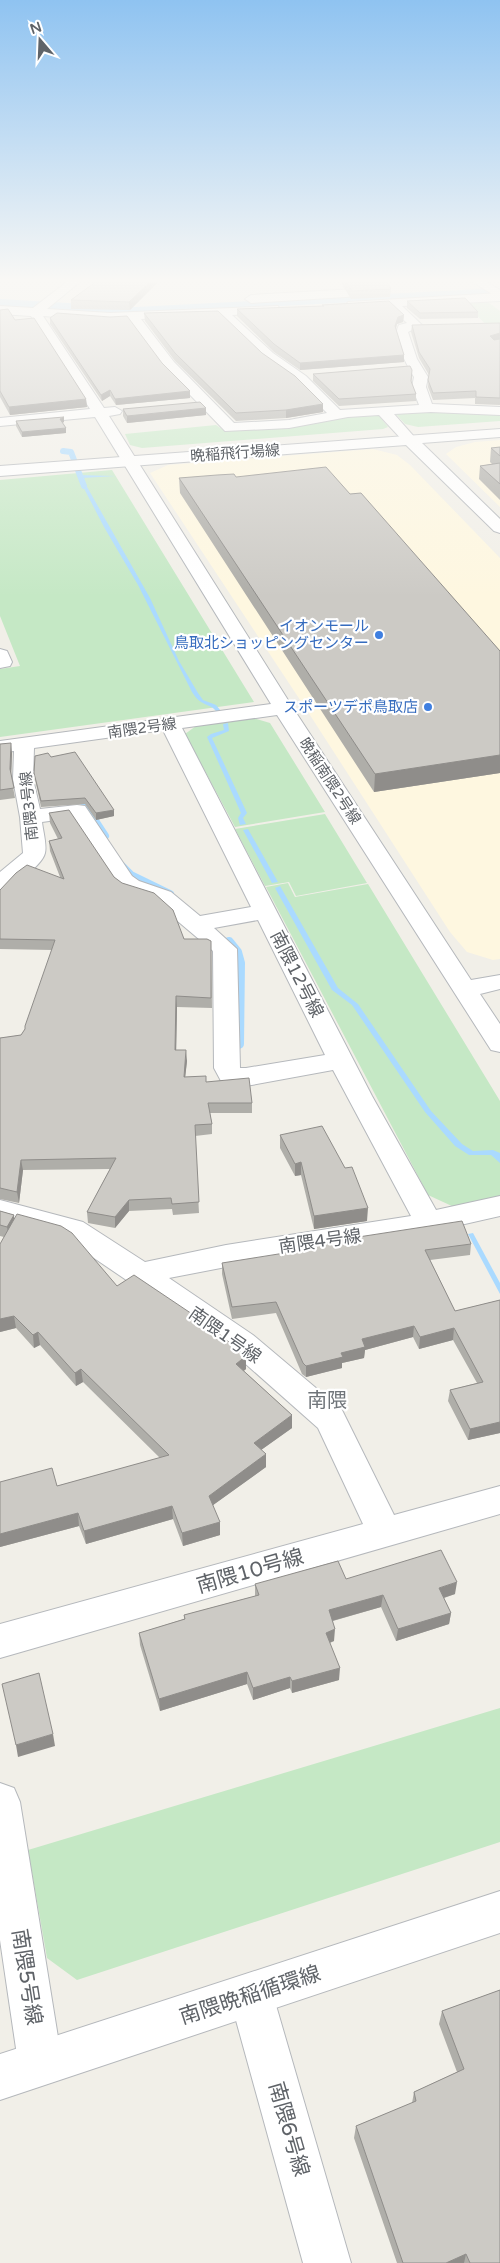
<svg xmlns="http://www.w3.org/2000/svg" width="500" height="2263" font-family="'Varela Round','Noto Sans JP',sans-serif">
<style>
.commercial{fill:#fef7e0}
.green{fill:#c5e8c5}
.water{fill:#aadaff}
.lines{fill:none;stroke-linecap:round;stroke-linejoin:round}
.stream-far2{stroke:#aadaff;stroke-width:6}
.stream-far1{stroke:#aadaff;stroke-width:8}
.stream{stroke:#aadaff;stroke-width:10}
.minor-casing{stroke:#b5b8bc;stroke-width:2}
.tertiary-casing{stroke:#b5b8bc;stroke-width:2}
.minor{fill:#fff;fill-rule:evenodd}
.tertiary{fill:#fff;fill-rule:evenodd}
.wall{fill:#afaea9}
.shaded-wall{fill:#8f8d8a}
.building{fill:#cccac5;stroke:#8f8d8a}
.shop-dot{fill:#3f7fe0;stroke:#fff;stroke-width:2}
.labels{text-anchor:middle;stroke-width:4.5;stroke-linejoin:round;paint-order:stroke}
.far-street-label{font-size:15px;fill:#5f6368;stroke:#fff}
.far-shop-label{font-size:15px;fill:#366cbe;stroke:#fff;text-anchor:end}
.street-label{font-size:18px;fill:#5f6368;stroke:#fff}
.quarter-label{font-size:20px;fill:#70757a;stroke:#fff}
.near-street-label{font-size:21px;fill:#5f6368;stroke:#fff}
</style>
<rect width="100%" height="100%" fill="#f1efe8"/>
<path class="commercial" d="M500,440V507L446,454L456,447L475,442Z
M373,449L397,455L410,465L500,558V959L493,960L467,952L450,932L308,712L150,473L168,465Z"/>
<path class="green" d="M484,299L500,311V350L490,329L462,300Z
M431,411L500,413V421L418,427L405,424L395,413Z
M377,413L388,427L383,429L142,448L130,445L125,434L216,425L222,429L231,431L287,426L349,414Z
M112,470L254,702L0,737V669L20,666L0,616V480Z
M253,718L270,723L325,812L235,827L185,734L196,726Z
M325,814L367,883L296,896L289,882L265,886L235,829Z
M288,883L295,897L368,884L500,1101V1197L454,1207L428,1195L266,887Z
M500,1708V1842L77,1980L47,1958L28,1850Z"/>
<path class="water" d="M500,288V294L115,315L0,308V299L136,307Z
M77,475L116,476L82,478L150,598L179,661L198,693L203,700L216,705L221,711H216C210,703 201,707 192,692L138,585L104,527Z
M228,723L229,731L212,738L247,813L243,818L246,824L240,825L238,818L241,813L207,737L211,734L224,730L223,724Z
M248,829L278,882L272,883L243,830Z
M280,886L338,988L358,1004L431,1111L462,1144L473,1151L493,1150L500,1153V1163L491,1155H469L455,1146L425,1112L352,1005L332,990L275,888Z
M473,1233L500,1283V1294L468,1234Z"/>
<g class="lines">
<path class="stream-far2" d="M63,451L71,452L84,486"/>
<path class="stream-far1" d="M80,793L86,807L105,836
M122,866L131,875L170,894"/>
<path class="stream" d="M229,942L237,952L240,963L239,1044"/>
<defs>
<path id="minor" d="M68,281H81L47,309L110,313L278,306L280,309L274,313L232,315L273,353L306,376L340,410L419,405L412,387L414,377C407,365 391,338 399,325L407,323L389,307L352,309L346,305L348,302L500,293V301L402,306L422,325L408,332L417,359L428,377L426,387L432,404L500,407V415L431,412L394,414L417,440L410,444L405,443L379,415L348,417L289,428L225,431L164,368L129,320L110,321L43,316L104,408L115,407L122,411L120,414L109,416L293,708L471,980L500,975V989L480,994L500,1024V1052L491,1050L277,715L182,728L372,1096L436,1210L500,1196V1216L390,1241L226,1267L169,1278L253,1335L342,1410L394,1515L500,1486V1514L0,1658V1624L363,1524L318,1428L231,1351L63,1237L0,1220V1200L83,1222L145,1262L226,1245L411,1216L333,1070L246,1086L221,1081L214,1068L213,951L155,902L123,891L116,886L71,818L42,822C43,831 47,845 45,853C42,866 12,887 0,890V872L23,853L20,817L13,779L14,751L0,753V741L271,704L95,417L0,426V418L90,409L31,316L0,314V306L33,308ZM218,315L263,359L296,382L327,413L289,420L234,423L174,362L141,319ZM163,730L251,907L200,916L171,892L139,881L132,876L85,806L77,805L40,809L33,779L34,748ZM258,920L325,1055L246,1068H240L237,949L214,928Z
M373,288L377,289L379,292L377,295L251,303L245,299L251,295Z
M0,649L7,651L12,662L10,666L0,668Z
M0,1783L14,1788L20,1802L62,2062L56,2078L40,2084L24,2078L18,2062L0,1940Z
M251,1973L266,1980L273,1995L351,2263H303L229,1995L236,1980Z"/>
<path id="tertiary" d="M471,281H485L500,290V299Z
M500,429V437L422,443L500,519V533L494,531L406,445L0,476V466Z
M500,1891V1933L0,2100V2054Z"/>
</defs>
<use href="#minor" class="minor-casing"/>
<use href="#tertiary" class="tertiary-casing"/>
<use href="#minor" class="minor"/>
<use href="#tertiary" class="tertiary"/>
</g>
<path class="wall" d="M97,281H159L130,310L71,309V300Z
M340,281H386L391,289L390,297L351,299Z
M407,301L478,312V318L420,319L407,308Z
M322,305L404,315L403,322L397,324L396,329L404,355V362L300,370L274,352L237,316V309L322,306Z
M0,310L15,320L86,399L87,407L10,415L0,397Z
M144,313L323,412L286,418L236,421L175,361L145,321Z
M50,318L162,363L190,391V398L116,405L110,396L102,401L50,324Z
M412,325L500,339V405L475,404V398L433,400L428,387L429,375L419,358L411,332Z
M313,374L412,377L411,382L416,394V401L339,406L313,381Z
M206,408V415L127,423L123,416V409Z
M16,421L64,422L62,423L66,428V433L22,437L16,426Z
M500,447V500L479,479L480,466L492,464L490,462L491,448Z
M236,477L350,494L500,651V773L374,792L180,493L179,478Z
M0,744L12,753L11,776L15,798L0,800Z
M51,757L114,816L96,820L85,804L41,807L35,779L34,773Z
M49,813L114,877L184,939L211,941L212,1008L177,1007L176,1050L187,1061L185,1077L206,1082L252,1103V1113H210L212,1124V1134L195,1136L199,1213L173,1215L172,1209L129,1211L115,1228L88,1223L87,1212L110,1169L23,1170L19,1203L0,1199V1038L21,1035L25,1030L52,950L0,949V890L60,877L50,851L49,841L58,839L50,823Z
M280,1135L345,1168L367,1221L314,1229L301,1175L295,1176L280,1148Z
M0,1211L14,1215V1219L117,1286L246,1356V1369L244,1371L292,1415V1428L261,1450L266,1467L213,1505L220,1535L183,1546L173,1519L86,1544L79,1526L0,1547V1482L57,1486L160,1458L83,1382L76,1386L40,1345L34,1348L16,1328L0,1332L4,1237L0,1236Z
M471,1244L470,1255L430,1260L455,1311L500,1300V1433L468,1440L448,1401L450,1390L477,1383L453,1340L419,1349L413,1337L365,1350L364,1358L342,1363V1368L306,1377L302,1374L276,1313L232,1319L222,1274V1263Z
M346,1579L455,1594L444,1598L451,1613L449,1624L396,1641L381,1607L333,1621L334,1641L330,1643L339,1680L292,1693L290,1688L253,1700L247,1684L160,1711L140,1645L139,1633L184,1619V1615L255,1596V1584Z
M500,1990V2263H397L354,2138L356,2126L412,2103L414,2092L457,2072L439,2024L442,2011Z"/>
<path class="shaded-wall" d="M151,281H159L130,310L129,302Z
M404,315L403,322L397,324L394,333L395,326L398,317Z
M500,333V339L489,342L490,336Z
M404,355V362L300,370V363Z
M110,390V396L102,401L101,395Z
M190,391V398L116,405L115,399Z
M86,399L87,407L10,415L9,407Z
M323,404V412L286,418V410Z
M206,408V415L127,423V416Z
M64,417V422L60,424V419Z
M66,428V433L22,437V432Z
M11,743L12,753L11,779L10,769Z
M500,755V773L374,792L375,774Z
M114,810V816L96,820V813Z
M176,996L177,1007L176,1060L175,1050Z
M186,1050L187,1061L184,1088V1077Z
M21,1160L23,1170L19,1203L17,1192Z
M301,1162V1175L295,1176V1164Z
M129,1200V1211L115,1228V1217Z
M368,1208L367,1221L314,1229V1216Z
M14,1215L15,1226L9,1238L7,1227Z
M14,1316L16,1328L0,1332V1319Z
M414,1326L413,1337L365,1350L364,1358L342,1363V1368L306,1377V1366L362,1339Z
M454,1328L453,1340L419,1349L420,1337Z
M38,1332L40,1345L34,1348L33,1335Z
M246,1356V1369L236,1376V1364Z
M81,1369L83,1382L76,1386L75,1373Z
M292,1415V1428L254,1455V1443Z
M500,1422V1433L468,1440L470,1429Z
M266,1454V1467L209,1508V1496Z
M172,1506L173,1519L86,1544L84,1531Z
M78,1513L79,1526L0,1547V1534Z
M220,1522V1535L183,1546L182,1533Z
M457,1582L455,1594L437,1600L439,1588Z
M383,1595L381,1607L328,1622L329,1610Z
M451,1613L449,1624L396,1641L398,1629Z
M335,1629L334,1641L325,1644L326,1633Z
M340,1668L339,1680L292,1693V1681Z
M247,1672V1684L160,1711L159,1699Z
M290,1677V1688L253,1700V1688Z
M53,1734L55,1746L18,1757L16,1745Z
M466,2254L464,2263H446Z"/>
<path class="building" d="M97,281H151L129,302L71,300Z
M345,281H386L391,289L352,291Z
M465,298L478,312L420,313L407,301Z
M389,301L404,315L398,317L395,326L404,355L300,363L274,344L237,309L324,306L322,305Z
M8,309L15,320L34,318L86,399L9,407L0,391V310Z
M218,311L262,353L295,376L323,404L286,410L236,413L175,353L144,313Z
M57,313L110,317L127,316L162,363L190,391L115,399L110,390L101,395L50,318Z
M500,323V333L490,336L494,340L500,339V398L476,397V391L433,393L428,380L430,369L419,352L412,325Z
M410,366L412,370L411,381L416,394L339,399L313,374Z
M200,402L206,408L127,416L123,409Z
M64,417L60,419L66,428L22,432L16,421Z
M500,447V456L491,448Z
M500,463V484L480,466Z
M326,467L350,494L361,493L500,651V755L375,774L179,478L217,475L234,474L236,477Z
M11,743L10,769L14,788L0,790V744Z
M75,752L114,810L96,813L85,798L41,801L34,773L35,756L48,753L51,757Z
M69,810L114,877L122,883L154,893L173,910L184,939H207L211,941V998L176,996L175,1050H186L184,1077L206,1076V1082L249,1078L252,1103H208L212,1124L195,1125L199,1202L172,1204L171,1198L129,1200L115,1217L87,1212L116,1158L21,1160L17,1192L0,1188V1038L21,1035L25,1029V1026L55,940L0,939V890L16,873L27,865L64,879L49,841L62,838L49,813Z
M322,1126L345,1168L352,1167L368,1208L314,1216L301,1162L295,1164L280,1135Z
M0,1211L14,1215L7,1227L0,1225Z
M17,1214L61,1226L72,1233L117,1286L134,1275L207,1324L246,1356L236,1364L292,1415L254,1443L266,1454L209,1496L220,1522L182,1533L172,1506L84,1531L78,1513L0,1534V1482L52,1468L57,1486L169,1455L81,1369L75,1373L38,1332L33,1335L14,1316L0,1319V1244Z
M462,1221L471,1244L425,1250L455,1311L500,1300V1422L470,1429L450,1390L483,1382L454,1328L420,1337L414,1326L362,1339L365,1347L341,1353L343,1357L306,1366L303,1363L276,1302L232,1307L222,1263L291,1252L313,1244Z
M441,1550L457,1582L439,1588L451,1613L398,1629L383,1595L329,1610L335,1629L326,1633L340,1668L292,1681L290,1677L253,1688L247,1672L159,1699L139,1633L185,1619L184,1615L259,1595L255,1584L338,1561L346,1579Z
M39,1673L53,1734L16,1745L2,1684Z
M500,1990V2263H470L466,2254L446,2263H403L356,2126L416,2101L414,2092L464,2069L442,2011Z"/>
<linearGradient id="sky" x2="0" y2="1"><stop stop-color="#8fc3f1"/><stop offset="0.47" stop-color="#f9f8f5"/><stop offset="1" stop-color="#f9f8f5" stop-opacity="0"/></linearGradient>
<rect width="500" height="597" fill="url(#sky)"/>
<g class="shop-dot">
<circle cx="379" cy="635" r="5"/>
<circle cx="428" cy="707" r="5"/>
</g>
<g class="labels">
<g class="far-street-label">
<text transform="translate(235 453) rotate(-4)" y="5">晩稲飛行場線</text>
<text transform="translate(142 728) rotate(-8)" y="5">南隈2号線</text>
<text transform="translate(330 781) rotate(57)" y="5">晩稲南隈2号線</text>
<text transform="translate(29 806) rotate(-96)" y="5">南隈3号線</text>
</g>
<g class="far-shop-label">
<text x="369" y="631">イオンモール<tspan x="369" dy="17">鳥取北ショッピングセンター</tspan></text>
<text x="418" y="712">スポーツデポ鳥取店</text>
</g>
<g class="street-label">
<text transform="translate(297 974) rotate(63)" y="6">南隈12号線</text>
<text transform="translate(320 1241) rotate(-8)" y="6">南隈4号線</text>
<text transform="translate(225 1335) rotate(35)" y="6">南隈1号線</text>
</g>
<g class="quarter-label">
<text x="327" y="1407">南隈</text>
</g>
<g class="near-street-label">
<text transform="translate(250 1571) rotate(-16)" y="7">南隈10号線</text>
<text transform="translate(27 1977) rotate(81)" y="7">南隈5号線</text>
<text transform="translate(250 1995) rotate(-18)" y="7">南隈晩稲循環線</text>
<text transform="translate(289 2129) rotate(74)" y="7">南隈6号線</text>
</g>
</g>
<g transform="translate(40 40) rotate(341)" stroke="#ffffff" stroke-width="4" paint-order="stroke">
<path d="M0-4L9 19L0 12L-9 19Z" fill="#5f6368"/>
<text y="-8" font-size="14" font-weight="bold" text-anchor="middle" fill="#5f6368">N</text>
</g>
</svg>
